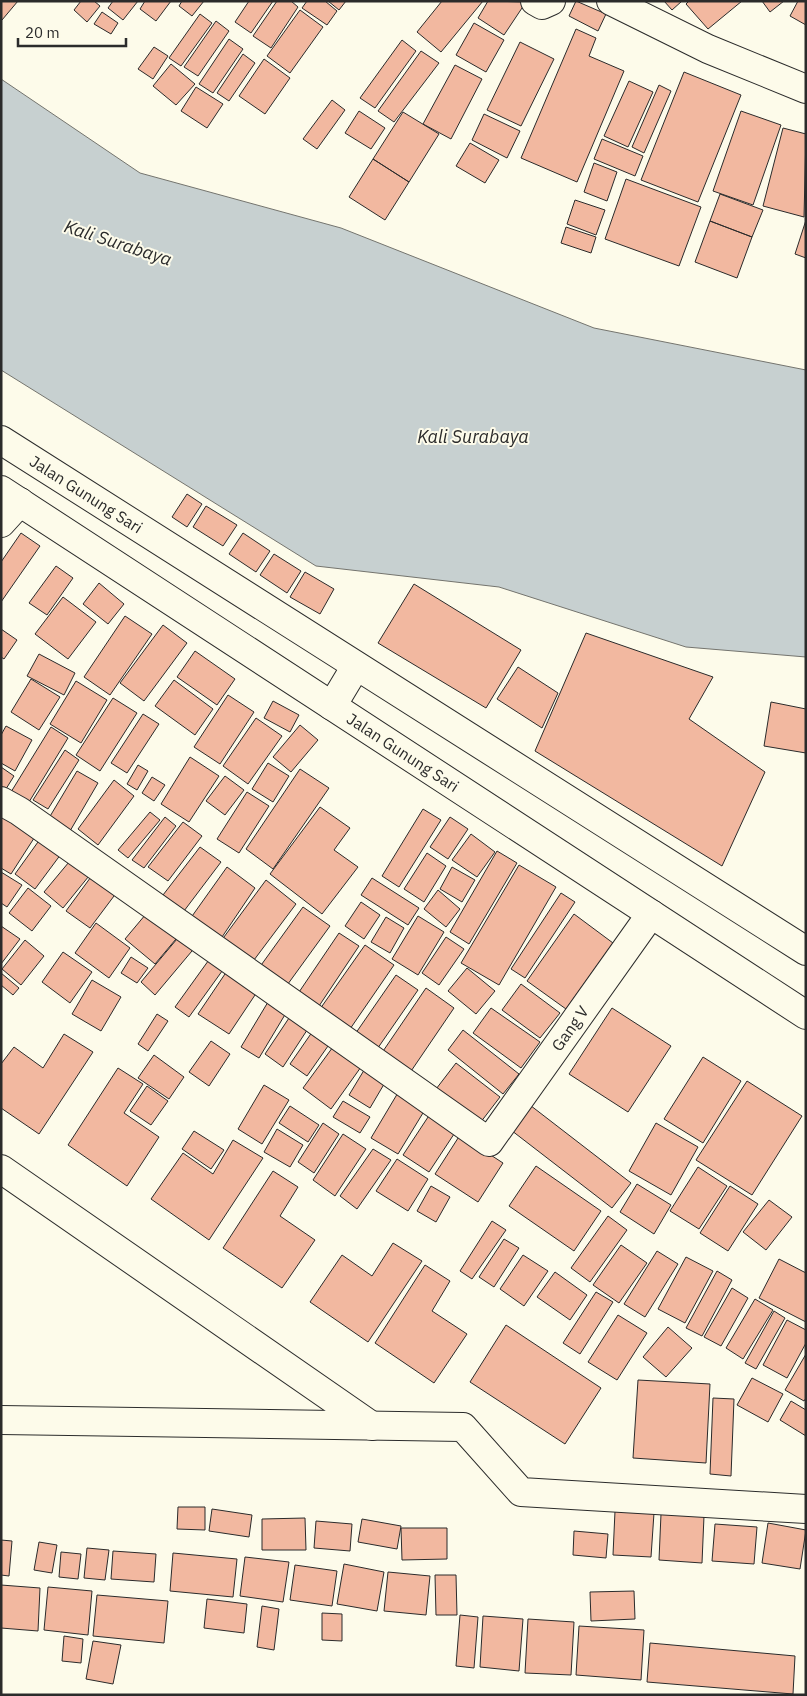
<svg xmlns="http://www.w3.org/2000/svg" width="807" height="1696" font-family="'IBM Plex Sans',sans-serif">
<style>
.water{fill:#c7d0d0;stroke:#74746e}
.building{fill:#f2b8a0;stroke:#2b2b2b}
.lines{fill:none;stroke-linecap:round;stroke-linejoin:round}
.street-casing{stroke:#2b2b2b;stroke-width:30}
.secondary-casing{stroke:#2b2b2b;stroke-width:30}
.primary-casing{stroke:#2b2b2b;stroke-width:30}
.street{stroke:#fdfbea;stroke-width:28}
.secondary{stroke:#fdfbea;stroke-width:28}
.primary{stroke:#fdfbea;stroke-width:28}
.labels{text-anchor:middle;stroke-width:4;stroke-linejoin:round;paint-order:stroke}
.street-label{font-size:16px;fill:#2b2b2b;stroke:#fdfbea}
.water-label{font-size:18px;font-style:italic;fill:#2b2b2b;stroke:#fdfbea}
</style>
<rect width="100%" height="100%" fill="#fdfbea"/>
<path class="water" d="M1,79L140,173L341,228L594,328L806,370V657L686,647L499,587L316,566L1,370Z"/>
<path class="building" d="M1,1H18L2,20L1,19Z
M81,1H94L100,6L87,22L74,10Z
M113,1H138L123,20L108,8Z
M145,1H171L156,21L140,9Z
M182,1H204L192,16L179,6Z
M249,1H273L251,33L235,22Z
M277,1H291L298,7L271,48L253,36Z
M307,1H325L337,11L327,25L302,8Z
M328,1H346L339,10Z
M442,1H483L441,52L417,32Z
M488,1L526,2L504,35L478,18Z
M576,1L606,14L598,31L569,16Z
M664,1H682L672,10Z
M689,1H742L708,29L686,4Z
M762,1H784L770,12Z
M798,1H806V25L790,16Z
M300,10L323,27L290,73L267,56Z
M102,12L118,23L111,34L94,24Z
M200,14L212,23L181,66L169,58Z
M216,21L229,31L198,76L184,67Z
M474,23L504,40L486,72L456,55Z
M576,29L596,38L589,56L624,71L577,182L521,158Z
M229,39L243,49L213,93L199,84Z
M402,40L416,51L375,108L360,98Z
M520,42L554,59L521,126L487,110Z
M154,47L168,56L153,79L138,69Z
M421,51L439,63L394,122L378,111Z
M243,54L255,63L229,101L217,93Z
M264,59L290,78L265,114L239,96Z
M171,64L195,84L176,105L153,86Z
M455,65L482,79L451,139L423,124Z
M684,72L741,95L698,202L641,180Z
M629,81L653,92L628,147L604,136Z
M659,85L671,91L644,153L632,147Z
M196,87L223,104L207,128L181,111Z
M332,100L345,110L317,149L303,139Z
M359,111L385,128L371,149L345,133Z
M741,111L781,125L753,205L713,191Z
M403,112L439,134L409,182L373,159Z
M484,114L520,131L507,158L472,140Z
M783,128L806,134L804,217L763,206Z
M602,139L643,156L635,176L594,159Z
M470,143L499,160L485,183L456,166Z
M373,159L409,182L385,220L349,197Z
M594,163L617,172L607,201L584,192Z
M626,179L701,207L679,266L605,239Z
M720,194L763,210L752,237L710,221Z
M575,200L605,210L596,235L567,224Z
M806,220V258L795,254Z
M710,221L752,237L737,278L695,262Z
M566,227L596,237L591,253L561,243Z
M187,494L202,504L187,527L172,517Z
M206,506L237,525L223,546L193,527Z
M21,533L40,546L1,602V562Z
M243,533L270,551L256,572L229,554Z
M274,554L301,571L287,593L260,575Z
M56,566L73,578L47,615L29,603Z
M305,572L334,589L320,614L290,597Z
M99,583L124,604L108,624L83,604Z
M414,584L521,650L486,708L378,643Z
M63,597L96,622L68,659L35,634Z
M125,616L152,634L110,695L84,677Z
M163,625L187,643L144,701L120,683Z
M1,629L17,640L4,659L1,657Z
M586,633L713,677L689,719L765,772L722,866L535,751Z
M195,651L235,679L217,705L177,677Z
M39,654L75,673L64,695L27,676Z
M518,667L558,693L542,728L497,699Z
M31,679L60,697L39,730L11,712Z
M174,680L213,709L195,735L155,706Z
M76,681L107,700L81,743L50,724Z
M228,695L254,712L220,764L194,747Z
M113,698L137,713L100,771L76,755Z
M273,701L299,715L290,732L264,718Z
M771,702L806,709V753L764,746Z
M143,714L159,724L127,773L111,763Z
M256,718L282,736L248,784L223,766Z
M300,725L318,740L291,772L273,757Z
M6,726L32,740L15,771L1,763V735Z
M51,727L68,738L29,802L11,792Z
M65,750L79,760L48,809L33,800Z
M190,757L219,776L189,822L161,804Z
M268,763L289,776L273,802L252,789Z
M138,765L148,771L137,790L127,784Z
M1,767L14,776L1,797Z
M300,769L329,788L273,869L246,849Z
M77,771L98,783L70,831L49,818Z
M225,776L244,790L225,815L206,801Z
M152,777L165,785L154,801L142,793Z
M114,780L134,796L98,845L78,829Z
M247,792L269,806L239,853L217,839Z
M320,807L350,828L334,850L358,867L322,914L270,874Z
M423,809L441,820L399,887L382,876Z
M150,812L160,820L128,858L118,850Z
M1,815L38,832L11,874L1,868Z
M165,817L176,826L144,868L132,860Z
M450,817L468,829L448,859L430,847Z
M183,822L202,836L168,881L148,867Z
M471,834L495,852L477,877L452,860Z
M43,835L64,850L35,889L15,874Z
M200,847L221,862L184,911L163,895Z
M497,851L517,863L469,944L450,932Z
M427,853L446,866L424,902L404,889Z
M74,856L93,871L63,908L44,892Z
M519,865L556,887L499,985L461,963Z
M227,867L255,888L220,940L190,919Z
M452,867L475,880L462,902L440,889Z
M96,870L120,888L90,928L66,911Z
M1,872L22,885L7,907L1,903Z
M372,878L419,908L408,925L361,895Z
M266,880L296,904L251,964L221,941Z
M28,888L51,906L32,931L9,913Z
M438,890L460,909L446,927L424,909Z
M561,893L575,902L525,978L511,969Z
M361,902L380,915L364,939L345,926Z
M303,907L330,926L285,988L259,968Z
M151,908L181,933L155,964L125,939Z
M574,914L613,943L566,1009L527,981Z
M418,916L444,932L418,975L392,959Z
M386,917L404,928L390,953L371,942Z
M96,923L130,948L109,978L75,953Z
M1,926L20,939L1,964Z
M182,933L197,945L155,995L141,982Z
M339,933L359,946L315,1012L295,998Z
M446,937L464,949L439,985L422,973Z
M25,940L44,956L21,985L2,969Z
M365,945L394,965L350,1029L320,1009Z
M63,952L92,972L70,1003L42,982Z
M131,957L148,968L137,983L121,973Z
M211,957L225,967L189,1017L175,1007Z
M467,968L495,991L476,1014L448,991Z
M227,971L257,992L229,1034L198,1014Z
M1,973L19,988L13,995L1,985Z
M396,975L418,990L373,1055L351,1040Z
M92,980L121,997L101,1031L72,1014Z
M521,984L560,1013L540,1038L502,1010Z
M426,988L454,1008L405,1080L377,1060Z
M268,1002L286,1013L259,1058L241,1047Z
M491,1008L540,1042L521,1068L473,1033Z
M612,1008L671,1046L628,1112L569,1074Z
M295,1009L313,1021L283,1067L265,1054Z
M157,1014L168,1021L148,1051L138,1044Z
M317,1025L335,1036L307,1076L290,1064Z
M463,1030L519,1074L503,1094L448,1050Z
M64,1034L93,1052L39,1134L1,1108V1064L14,1047L43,1068Z
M338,1040L366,1060L331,1109L303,1088Z
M211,1041L230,1054L209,1086L189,1072Z
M154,1055L184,1077L169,1099L138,1078Z
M703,1057L741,1081L703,1143L664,1119Z
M369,1062L390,1074L370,1108L349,1095Z
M456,1063L500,1097L477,1127L433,1093Z
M118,1068L143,1084L124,1113L159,1137L127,1186L68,1145Z
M747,1081L802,1116L752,1195L696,1160Z
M264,1085L289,1100L262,1144L238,1129Z
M147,1086L168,1101L151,1125L130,1111Z
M399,1091L426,1108L398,1154L371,1138Z
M343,1101L370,1117L360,1133L333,1117Z
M526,1102L631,1183L612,1208L507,1127Z
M290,1106L319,1125L308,1142L279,1123Z
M432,1111L458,1128L429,1172L403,1155Z
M323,1123L339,1134L314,1173L298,1162Z
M656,1123L698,1147L671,1195L629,1171Z
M277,1129L303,1145L290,1167L264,1152Z
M194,1131L224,1150L211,1169L182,1149Z
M343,1134L366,1149L335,1196L313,1180Z
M460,1135L503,1163L478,1202L435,1174Z
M233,1140L263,1158L209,1240L151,1199L183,1153L213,1174Z
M373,1149L391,1160L357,1209L340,1196Z
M397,1159L428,1179L408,1211L376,1191Z
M536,1166L601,1211L574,1251L509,1206Z
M698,1167L727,1186L699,1229L670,1211Z
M273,1171L298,1187L280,1216L315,1240L282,1288L223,1248Z
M637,1184L671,1205L654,1234L620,1212Z
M431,1186L450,1197L436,1222L417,1211Z
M730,1186L758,1204L728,1251L700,1233Z
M769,1200L792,1217L766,1250L743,1232Z
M608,1216L627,1230L590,1282L571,1268Z
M492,1221L506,1230L472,1279L460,1271Z
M504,1239L519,1248L494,1287L479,1277Z
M393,1243L422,1261L368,1342L310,1302L342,1255L372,1276Z
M621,1245L647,1263L619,1303L593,1285Z
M657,1251L678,1264L645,1317L624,1304Z
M523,1255L548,1271L524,1306L500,1289Z
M686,1257L713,1271L685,1323L658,1309Z
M779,1259L806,1273V1322L759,1298Z
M425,1265L450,1281L432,1311L467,1334L434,1383L375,1343Z
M717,1271L732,1280L702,1336L686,1328Z
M555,1272L587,1295L570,1320L537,1297Z
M732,1288L748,1298L721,1346L704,1337Z
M596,1292L613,1302L580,1354L563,1343Z
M755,1299L773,1310L743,1359L726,1348Z
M774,1311L785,1318L756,1369L745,1363Z
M618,1315L647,1333L617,1380L588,1362Z
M787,1320L806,1330V1343L787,1378L763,1365Z
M506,1325L601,1388L565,1444L470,1382Z
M668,1327L692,1348L666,1377L643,1357Z
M806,1354V1398L804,1401L785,1390Z
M752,1378L783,1394L768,1422L737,1405Z
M638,1380L710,1384L706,1463L633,1458Z
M713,1398L734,1399L731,1476L710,1474Z
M791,1401L806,1410V1436L780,1420Z
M178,1507H205V1530L177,1529Z
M212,1509L252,1515L249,1537L209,1531Z
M615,1511L654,1513L651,1557L613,1555Z
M661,1514L704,1516L702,1563L659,1560Z
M305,1518L306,1550H262V1519Z
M362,1519L401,1526L397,1549L358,1542Z
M316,1521L352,1524L350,1551L314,1548Z
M768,1523L806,1530L800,1569L762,1563Z
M715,1524L757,1527L754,1564L712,1561Z
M401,1528H447V1559L402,1560Z
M574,1531L608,1534L606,1558L573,1555Z
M1,1540L12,1541L9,1576L1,1575Z
M39,1542L57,1545L52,1573L34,1570Z
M87,1548L109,1550L105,1580L84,1578Z
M113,1551L156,1554L154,1582L111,1579Z
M61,1552L81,1554L78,1579L59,1577Z
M173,1553L237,1559L233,1597L170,1591Z
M245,1557L289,1562L283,1602L240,1596Z
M344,1564L384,1572L377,1611L337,1604Z
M295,1565L337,1571L332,1606L290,1600Z
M388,1572L430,1576L426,1615L384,1611Z
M435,1575H456L457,1615H436Z
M1,1585L40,1588L38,1631L1,1628Z
M48,1587L92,1591L88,1635L44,1630Z
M634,1591L635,1619L591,1621L590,1592Z
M97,1595L168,1601L164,1643L93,1636Z
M207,1599L247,1604L244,1633L204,1628Z
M262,1606L279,1609L274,1650L257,1647Z
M322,1613L342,1614V1641L322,1640Z
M460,1615L478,1617L474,1668L456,1666Z
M483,1616L523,1619L519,1671L480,1667Z
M528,1619L574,1622L571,1675L525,1673Z
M579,1626L644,1630L641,1680L576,1675Z
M64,1636L83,1639L81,1663L62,1661Z
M93,1641L121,1645L113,1684L86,1679Z
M650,1643L795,1656L793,1694L647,1682Z"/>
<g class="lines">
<defs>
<g id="street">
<path d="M535,1L542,5L551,1"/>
<path d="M1,523L20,502"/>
<path id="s1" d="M1,801L19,811L489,1142L651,914"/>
<path d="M1,1169L372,1426"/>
<path d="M1,1420L463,1427L521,1492L806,1509"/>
</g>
<path id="secondary" d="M611,1L708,49L806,89"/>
<g id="primary">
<path id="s2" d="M1,440L806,951"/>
<path id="s3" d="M1,490L806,1015"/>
<path d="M332,706L356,666"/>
</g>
</defs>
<use href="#street" class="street-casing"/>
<use href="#secondary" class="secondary-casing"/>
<use href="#primary" class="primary-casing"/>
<use href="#street" class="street"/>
<use href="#secondary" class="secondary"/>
<use href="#primary" class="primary"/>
</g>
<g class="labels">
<g class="street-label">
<text dy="6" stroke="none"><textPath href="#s2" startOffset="101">Jalan Gunung Sari</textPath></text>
<text dy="6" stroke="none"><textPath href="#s3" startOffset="480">Jalan Gunung Sari</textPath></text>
<text dy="6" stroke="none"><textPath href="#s1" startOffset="735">Gang V</textPath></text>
</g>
<g class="water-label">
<text transform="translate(118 243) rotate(18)" y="6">Kali Surabaya</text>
<text x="473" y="443">Kali Surabaya</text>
</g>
</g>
<rect width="807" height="1696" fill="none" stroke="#2b2b2b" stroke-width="5"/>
<path d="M18 38v8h108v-8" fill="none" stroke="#2b2b2b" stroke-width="2.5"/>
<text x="25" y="38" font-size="15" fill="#2b2b2b" stroke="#fdfbea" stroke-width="4" paint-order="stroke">20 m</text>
</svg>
